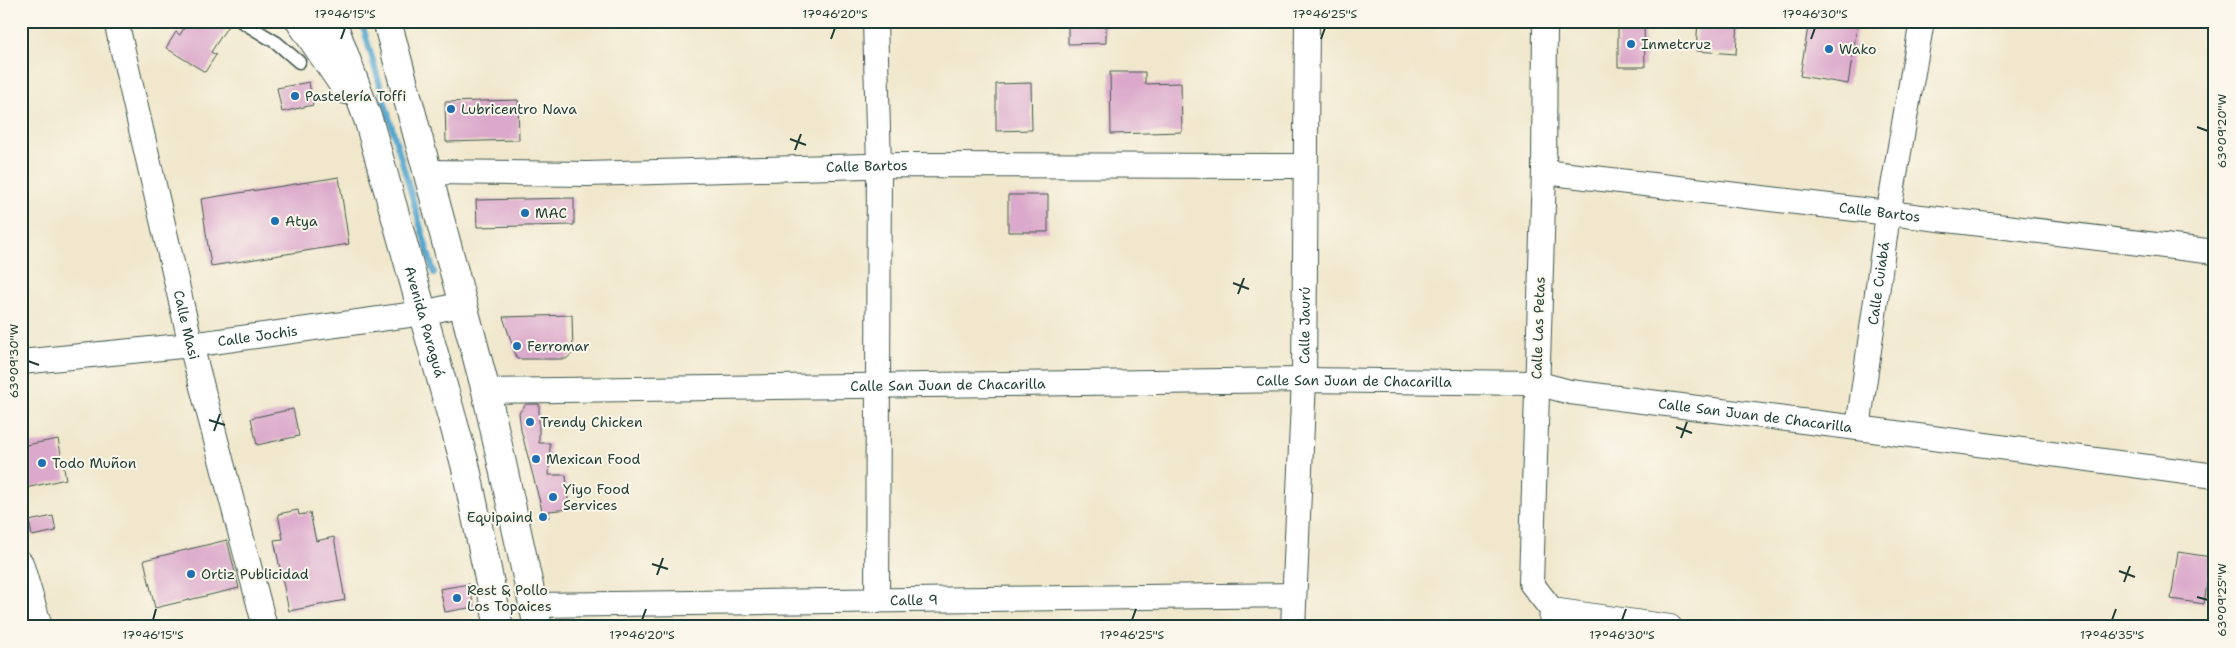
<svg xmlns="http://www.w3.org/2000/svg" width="2236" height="648" font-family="'Shantell Sans',sans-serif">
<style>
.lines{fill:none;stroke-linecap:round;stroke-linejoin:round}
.stream{stroke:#52a6ce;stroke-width:6}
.building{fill:#dba9cb}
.lane-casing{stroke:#3e564b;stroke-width:15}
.street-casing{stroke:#3e564b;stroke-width:26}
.secondary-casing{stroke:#3e564b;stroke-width:30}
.lane{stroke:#fff;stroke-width:12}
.street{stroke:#fff;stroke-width:24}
.secondary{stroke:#fff;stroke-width:28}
.ticks{fill:none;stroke:#1f3d34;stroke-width:2}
.poi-dot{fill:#1f6fb2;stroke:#fbf7ec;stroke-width:2}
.labels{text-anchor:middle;stroke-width:4;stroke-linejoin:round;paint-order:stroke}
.poi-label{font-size:14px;fill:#1f3d34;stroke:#fbf7ec;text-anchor:start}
.street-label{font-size:14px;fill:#1f3d34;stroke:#fbf7ec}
.neatline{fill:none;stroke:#1f3d34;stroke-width:2}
.ticks-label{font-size:12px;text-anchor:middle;fill:#1f3d34}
</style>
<rect width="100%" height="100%" fill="#fbf7ec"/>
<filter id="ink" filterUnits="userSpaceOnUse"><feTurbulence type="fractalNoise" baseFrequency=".02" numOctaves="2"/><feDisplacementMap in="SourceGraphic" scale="10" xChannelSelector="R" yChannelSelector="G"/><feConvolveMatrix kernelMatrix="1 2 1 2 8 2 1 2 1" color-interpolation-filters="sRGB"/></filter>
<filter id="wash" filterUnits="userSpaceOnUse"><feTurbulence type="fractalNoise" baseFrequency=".0096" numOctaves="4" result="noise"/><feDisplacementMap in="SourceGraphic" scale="20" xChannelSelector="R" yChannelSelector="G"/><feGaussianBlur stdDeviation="1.12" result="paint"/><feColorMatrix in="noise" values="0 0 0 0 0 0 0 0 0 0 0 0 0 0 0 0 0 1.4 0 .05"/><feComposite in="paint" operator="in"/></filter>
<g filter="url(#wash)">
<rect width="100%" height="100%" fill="#f0e7cc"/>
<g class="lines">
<path class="stream" d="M364,30L434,273"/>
</g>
<g id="blocks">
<path class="building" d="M188,21H231L211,52L216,55L205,72L166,48L176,32L180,35Z
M1068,21H1106V43L1068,44Z
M1618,21H1644L1645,67H1618Z
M1698,21H1738L1736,54L1696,51Z
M1809,21H1858L1848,84L1800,76Z
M1110,72H1145V84L1181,83L1182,132L1111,134Z
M309,82L313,105L282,112L277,88Z
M1031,83L1032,130L996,131V84Z
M518,100L519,140L446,142L445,102Z
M339,177L349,244L211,266L201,199Z
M1008,195H1048V232H1008Z
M574,198V225L477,227L476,200Z
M572,315L573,353L566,359H517L503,317Z
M526,404H539V443H550L549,475H566L569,509L549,511V517L544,518L521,430L519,413Z
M293,409L299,436L257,445L251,418Z
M58,439L66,479L21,489V446Z
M298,510L299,515L310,513L316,541L334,537L345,600L289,611L274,540L283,539L278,514Z
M53,516L56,531L32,536L29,521Z
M227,540L239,588L155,608L144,560Z
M2178,552L2211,557L2204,604L2171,599Z
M469,584L474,607L445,612L440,589Z"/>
</g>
</g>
<g filter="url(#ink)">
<use href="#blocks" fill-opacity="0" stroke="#3e564b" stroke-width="1"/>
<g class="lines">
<defs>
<path id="lane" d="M241,21L277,43L299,62"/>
<g id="street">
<path id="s1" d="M116,21L191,345L265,627"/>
<path d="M875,21L879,166L877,601"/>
<path d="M1545,21L1544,172L1531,583L1552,610L1551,627"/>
<path id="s2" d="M428,172L587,174L900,165L1305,166"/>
<path id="s3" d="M1544,172L2215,252"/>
<path id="s4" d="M21,362L191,345L423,313L463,304"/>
<path id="s5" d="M486,391L1304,380L1536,383L1570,392L1858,428L2215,476"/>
<path id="s6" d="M1858,428L1888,215L1922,21"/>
<path d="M21,563L40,627"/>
<path id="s7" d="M534,605L1294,595"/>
<path d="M1552,610L1670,627"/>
<path id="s8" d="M1293,627L1304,380L1307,21"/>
</g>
<g id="secondary">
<path d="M300,21L347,90"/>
<path id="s9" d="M332,21L369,122L465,464L499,627"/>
<path d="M387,21L486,391L538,627"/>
</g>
</defs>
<use href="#lane" class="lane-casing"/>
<use href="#street" class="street-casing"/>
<use href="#secondary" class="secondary-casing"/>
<use href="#lane" class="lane"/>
<use href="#street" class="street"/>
<use href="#secondary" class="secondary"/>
</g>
</g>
<path class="ticks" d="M341,39L345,28M831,39L835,28M1321,39L1325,28M1811,39L1815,28M2197,127L2208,131M790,139L806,145M795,150L801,134M1233,283L1249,289M1238,294L1244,278M28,361L39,365M209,420L225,425M1676,427L1692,433M214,431L220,414M1681,438L1687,422M652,564L668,569M2119,571L2135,577M657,575L663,558M2124,582L2130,566M2197,597L2208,600M153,620L156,609M642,620L646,609M1132,620L1136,609M1622,620L1626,609M2112,620L2116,609"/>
<g class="poi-dot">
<circle cx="1631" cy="44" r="5"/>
<circle cx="1829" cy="49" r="5"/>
<circle cx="295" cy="96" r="5"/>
<circle cx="451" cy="109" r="5"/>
<circle cx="525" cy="213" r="5"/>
<circle cx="275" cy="221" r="5"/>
<circle cx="517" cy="346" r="5"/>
<circle cx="530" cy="422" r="5"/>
<circle cx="536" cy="459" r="5"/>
<circle cx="42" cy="463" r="5"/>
<circle cx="553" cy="497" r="5"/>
<circle cx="543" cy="517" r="5"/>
<circle cx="191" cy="574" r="5"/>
<circle cx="457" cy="598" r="5"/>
</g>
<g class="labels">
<g class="poi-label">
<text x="1641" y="49">Inmetcruz</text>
<text x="1839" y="54">Wako</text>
<text x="305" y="101">Pastelería Toffi</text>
<text x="461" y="114">Lubricentro Nava</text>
<text x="535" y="218">MAC</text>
<text x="285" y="226">Atya</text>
<text x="527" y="351">Ferromar</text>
<text x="540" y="427">Trendy Chicken</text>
<text x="546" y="464">Mexican Food</text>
<text x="52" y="468">Todo Muñon</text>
<text x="563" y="494">Yiyo Food<tspan x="563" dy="16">Services</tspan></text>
<text x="533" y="522" text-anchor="end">Equipaind</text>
<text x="201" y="579">Ortiz Publicidad</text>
<text x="467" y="595">Rest &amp; Pollo<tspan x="467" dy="16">Los Topaices</tspan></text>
</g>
<g class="street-label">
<text dy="5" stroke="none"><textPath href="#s2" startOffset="439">Calle Bartos</textPath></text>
<text dy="5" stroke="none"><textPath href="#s3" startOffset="338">Calle Bartos</textPath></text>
<text dy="5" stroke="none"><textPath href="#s6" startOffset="146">Calle Cuiabá</textPath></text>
<text dy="5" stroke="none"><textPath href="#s9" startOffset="315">Avenida Paraguá</textPath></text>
<text dy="5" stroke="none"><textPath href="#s8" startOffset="302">Calle Jaurú</textPath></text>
<text dy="5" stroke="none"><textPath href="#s1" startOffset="312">Calle Masi</textPath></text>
<text transform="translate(1538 328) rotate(-88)" y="5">Calle Las Petas</text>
<text dy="5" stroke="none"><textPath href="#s4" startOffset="238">Calle Jochis</textPath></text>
<text dy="5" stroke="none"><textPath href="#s5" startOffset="868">Calle San Juan de Chacarilla</textPath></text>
<text dy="5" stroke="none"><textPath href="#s5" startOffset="462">Calle San Juan de Chacarilla</textPath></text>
<text dy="5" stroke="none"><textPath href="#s5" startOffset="1272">Calle San Juan de Chacarilla</textPath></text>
<text dy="5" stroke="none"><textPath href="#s7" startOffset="380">Calle 9</textPath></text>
</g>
</g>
<rect width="2236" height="648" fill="none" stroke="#fbf7ec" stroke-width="55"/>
<rect x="28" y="28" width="2180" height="592" class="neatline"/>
<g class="ticks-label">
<text x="345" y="18">17°46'15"S</text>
<text x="835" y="18">17°46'20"S</text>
<text x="1325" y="18">17°46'25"S</text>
<text x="1815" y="18">17°46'30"S</text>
<text transform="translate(2222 131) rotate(-90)" y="4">63°09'20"W</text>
<text transform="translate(14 361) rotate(-90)" y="4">63°09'30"W</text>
<text transform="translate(2222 600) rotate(-90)" y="4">63°09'25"W</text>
<text x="153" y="639">17°46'15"S</text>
<text x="642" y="639">17°46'20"S</text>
<text x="1132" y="639">17°46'25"S</text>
<text x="1622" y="639">17°46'30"S</text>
<text x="2112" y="639">17°46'35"S</text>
</g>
</svg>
